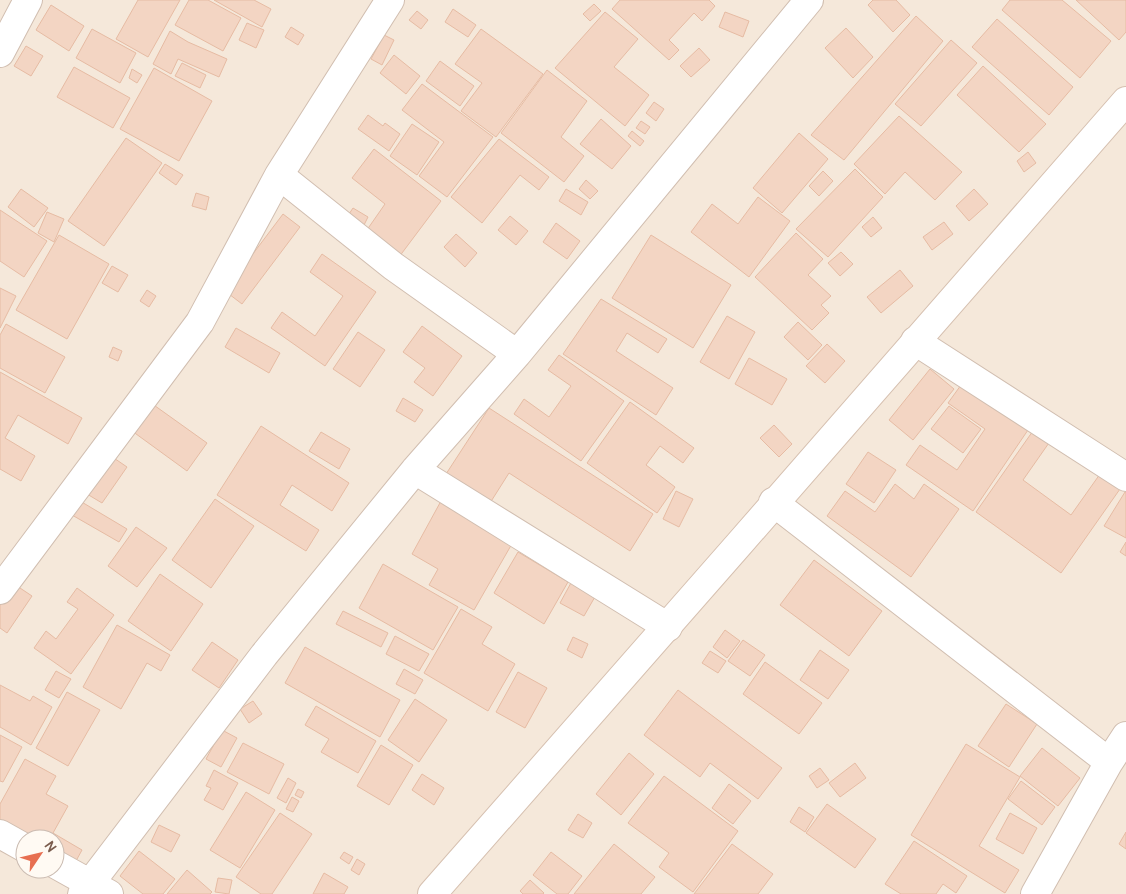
<svg xmlns="http://www.w3.org/2000/svg" width="1126" height="894" font-family="Cabin,sans-serif">
<style>
.residential{fill:#f5e8da;fill-rule:evenodd}
.building{fill:#f3d5c3;stroke:#e6bba3}
.lines{fill:none;stroke-linecap:round;stroke-linejoin:round}
.street-casing{stroke:#d1beb0;stroke-width:30}
.secondary-casing{stroke:#d6c0b0;stroke-width:30}
.street{stroke:#fff;stroke-width:28}
.secondary{stroke:#fff;stroke-width:28}
</style>
<rect width="100%" height="100%" fill="#fdf6ec"/>
<path class="residential" d="M0,0H1126V894H0ZM25,839H55V869H25Z"/>
<path class="building" d="M138,0H180L148,57L116,39Z
M189,0H208L241,18L223,51L175,25Z
M214,0H254L271,9L262,27Z
M620,0H709L715,6L702,21L694,13L669,40L679,50L669,60L612,9Z
M873,0H896L910,15L893,32L868,5Z
M1010,0H1062L1111,41L1080,78L1002,10Z
M1076,0H1126V32L1119,40Z
M594,4L601,11L590,21L583,14Z
M51,5L84,26L69,51L36,30Z
M453,9L476,25L468,37L445,22Z
M417,11L428,20L421,29L409,20Z
M605,12L638,39L614,67L649,95L625,126L555,68Z
M725,12L749,21L743,37L719,27Z
M916,16L943,41L844,160L811,135Z
M997,19L1073,87L1049,115L972,47Z
M247,23L264,30L256,48L239,40Z
M291,27L304,35L298,45L285,37Z
M846,28L873,57L853,78L825,48Z
M92,29L136,53L120,83L76,58Z
M481,29L543,74L496,137L461,111L482,83L455,64Z
M170,31L188,42L227,59L219,77L178,59L171,74L153,64Z
M384,35L394,40L382,65L371,59Z
M951,40L977,63L921,126L895,104Z
M26,46L43,56L31,76L14,66Z
M699,48L710,60L691,77L680,66Z
M394,55L420,76L406,94L380,73Z
M440,61L474,86L460,106L426,81Z
M182,63L206,75L200,88L175,76Z
M983,66L1046,124L1019,152L957,95Z
M74,67L130,98L113,128L57,97Z
M154,68L212,101L179,161L120,129Z
M132,69L142,75L137,83L129,78Z
M547,70L587,101L561,137L584,156L564,182L501,133Z
M422,84L493,137L447,197L419,176L444,142L402,110Z
M654,102L664,109L656,121L646,113Z
M368,115L383,126L385,123L400,134L389,151L358,129Z
M899,116L962,172L935,200L905,172L885,194L854,164Z
M601,119L631,146L612,169L580,144Z
M641,121L650,127L645,134L636,128Z
M412,124L439,142L417,175L390,156Z
M632,131L644,141L640,146L628,136Z
M799,133L828,159L782,213L753,188Z
M126,138L162,163L104,246L68,221Z
M499,139L549,177L539,190L520,175L482,223L451,197Z
M374,149L441,201L396,261L362,237L385,204L352,178Z
M1028,152L1036,163L1024,172L1017,161Z
M165,164L183,175L176,185L159,173Z
M855,169L883,197L828,257L796,229Z
M823,171L833,181L819,196L809,186Z
M586,180L598,191L590,199L579,189Z
M21,189L48,208L34,227L8,207Z
M566,189L588,202L581,215L559,201Z
M974,189L988,204L969,221L956,206Z
M196,193L209,197L206,210L192,206Z
M758,197L790,221L749,277L691,232L712,204L738,224Z
M353,208L368,217L361,231L345,220Z
M0,210L47,241L24,277L0,261Z
M47,212L64,219L54,242L38,233Z
M283,214L300,227L242,304L225,291Z
M510,216L528,231L516,245L498,230Z
M873,217L882,228L871,237L862,227Z
M944,222L953,234L932,250L923,237Z
M556,223L580,241L567,259L543,242Z
M796,233L823,259L808,275L831,296L821,305L829,313L812,330L755,277Z
M456,234L477,253L465,267L444,247Z
M59,235L109,264L67,339L16,310Z
M651,235L731,285L693,348L612,298Z
M841,252L853,264L840,276L828,263Z
M322,254L376,292L325,366L271,328L282,312L315,336L343,296L310,272Z
M112,266L128,275L118,292L102,283Z
M900,270L913,286L881,313L867,297Z
M0,288L16,296L0,328Z
M147,290L156,296L149,307L140,301Z
M601,299L667,339L658,353L627,333L616,351L673,388L656,415L563,354Z
M727,316L755,332L729,379L700,362Z
M798,322L822,345L808,360L784,337Z
M6,324L65,357L45,393L0,368V335Z
M422,326L462,356L433,396L414,382L425,368L403,352Z
M236,328L280,353L269,373L225,347Z
M358,332L385,350L360,387L333,369Z
M827,344L845,361L825,383L806,366Z
M113,347L122,351L118,361L109,357Z
M559,355L624,401L581,461L514,414L524,399L549,417L571,386L548,370Z
M749,358L787,379L772,405L735,384Z
M930,369L954,389L913,440L889,420Z
M0,372L82,418L68,444L18,415L5,438L35,456L21,481L0,469Z
M961,385L1028,430L973,511L906,465L920,445L957,470L985,429L948,403Z
M403,398L423,410L415,422L396,411Z
M630,402L694,448L683,463L660,446L646,465L675,487L657,513L587,463Z
M151,403L207,443L187,471L132,431Z
M949,406L981,429L963,453L931,429Z
M489,408L653,514L630,551L509,473L490,503L446,474Z
M774,425L792,444L779,457L760,438Z
M261,426L349,483L332,511L292,485L280,505L319,530L306,551L217,495Z
M1035,428L1051,440L1023,480L1071,515L1100,474L1120,489L1061,573L976,512Z
M321,432L350,449L339,469L309,451Z
M868,452L896,470L874,503L846,484Z
M108,454L127,467L102,503L82,491Z
M895,484L914,499L924,484L959,509L911,577L827,516L845,491L875,512Z
M676,491L693,499L679,527L663,519Z
M1125,492H1126V538L1104,526Z
M215,499L254,526L211,588L172,560Z
M80,501L127,529L119,542L72,515Z
M441,501L513,542L474,610L429,585L438,569L412,554Z
M136,527L167,548L137,587L108,566Z
M1126,542V556L1120,552Z
M518,552L568,582L544,624L494,593Z
M814,560L882,611L849,656L780,605Z
M383,564L458,607L433,650L359,608Z
M160,574L203,604L171,651L128,621Z
M8,580L32,596L7,633L0,628V592Z
M572,581L596,595L584,616L560,603Z
M77,588L114,615L71,674L34,648L46,631L56,639L78,609L67,602Z
M461,609L492,627L482,644L515,664L488,711L424,673Z
M343,611L388,633L381,647L336,624Z
M117,625L170,655L161,671L147,663L121,709L83,687Z
M725,630L740,641L727,658L713,647Z
M395,636L429,654L419,671L386,654Z
M573,637L588,644L582,658L567,650Z
M743,640L765,655L750,676L728,661Z
M212,642L238,660L219,688L192,670Z
M305,647L400,700L380,737L285,683Z
M820,650L849,670L828,699L800,680Z
M710,651L726,661L718,673L702,663Z
M765,662L822,703L799,734L743,694Z
M404,669L423,680L415,694L396,684Z
M56,671L71,679L59,698L45,690Z
M518,672L547,688L525,728L496,712Z
M0,685L30,701L33,696L52,707L31,745L0,727Z
M678,690L782,768L758,799L710,763L700,777L644,735Z
M67,692L100,710L68,766L36,748Z
M415,699L447,720L419,762L388,740Z
M253,701L262,714L249,723L240,709Z
M1006,704L1037,724L1009,767L978,746Z
M316,706L376,741L358,773L321,752L329,739L305,725Z
M222,730L237,738L221,767L206,759Z
M0,735L22,747L3,782L0,781Z
M243,743L284,764L269,794L227,772Z
M966,744L1020,777L979,846L1019,870L1005,893L911,835Z
M381,745L413,765L389,805L357,786Z
M1042,748L1080,778L1058,806L1020,776Z
M629,753L654,774L621,815L596,794Z
M25,759L56,776L46,794L68,806L53,833L82,850L71,870L55,861V839H25L0,830V804Z
M855,763L866,778L840,797L829,783Z
M820,768L829,780L817,788L809,776Z
M214,770L238,783L223,810L204,800L211,788L206,786Z
M422,774L444,788L434,805L412,790Z
M664,776L738,831L693,892L659,867L669,853L628,823Z
M288,778L296,783L286,803L277,798Z
M1021,781L1055,807L1042,825L1008,799Z
M729,784L751,801L733,824L712,808Z
M298,789L304,792L301,798L295,795Z
M246,792L275,810L240,868L210,850Z
M292,797L299,801L293,812L286,809Z
M827,804L876,839L855,868L806,833Z
M799,807L814,817L805,832L790,822Z
M280,813L312,834L272,894H261L236,877Z
M1010,813L1037,828L1023,854L996,839Z
M578,814L592,823L583,838L568,830Z
M159,825L180,835L171,852L151,842Z
M1126,832V849L1119,844Z
M914,841L967,876L956,893L943,884L936,894H901L885,884Z
M614,844L655,877L641,894H574Z
M732,844L773,874L758,894H694Z
M139,851L175,879L163,894H143L120,876Z
M344,852L353,857L349,864L340,858Z
M551,852L582,876L568,894H557L533,875Z
M357,859L365,864L359,875L351,870Z
M187,870L212,892L210,894H167Z
M324,873L348,887L344,894H313Z
M218,878L232,880L229,894L215,892Z
M530,880L544,893L543,894H523L520,891Z"/>
<g class="lines">
<defs>
<path id="street" d="M0,53L28,0
M279,175L393,266L517,354
M915,341L1126,477
M415,470L668,627
M773,502L1109,762
M0,590L200,322L279,175L390,0
M0,834L25,848
M55,864L109,894
M82,894L264,655L415,470L517,354L809,0
M1035,894L1109,762L1126,736"/>
<path id="secondary" d="M432,894C665,631 894,365 1126,101"/>
</defs>
<use href="#street" class="street-casing"/>
<use href="#secondary" class="secondary-casing"/>
<use href="#street" class="street"/>
<use href="#secondary" class="secondary"/>
</g>
<g transform="translate(40 854) rotate(55)"><circle r="24" fill="#fffaf3" stroke="#cabbb1"/>
<path d="M0-4L9 19L0 12L-9 19Z" fill="#e76f51"/>
<text y="-8" font-size="14" font-weight="bold" text-anchor="middle" fill="#7a5c4d">N</text>
</g>
</svg>
